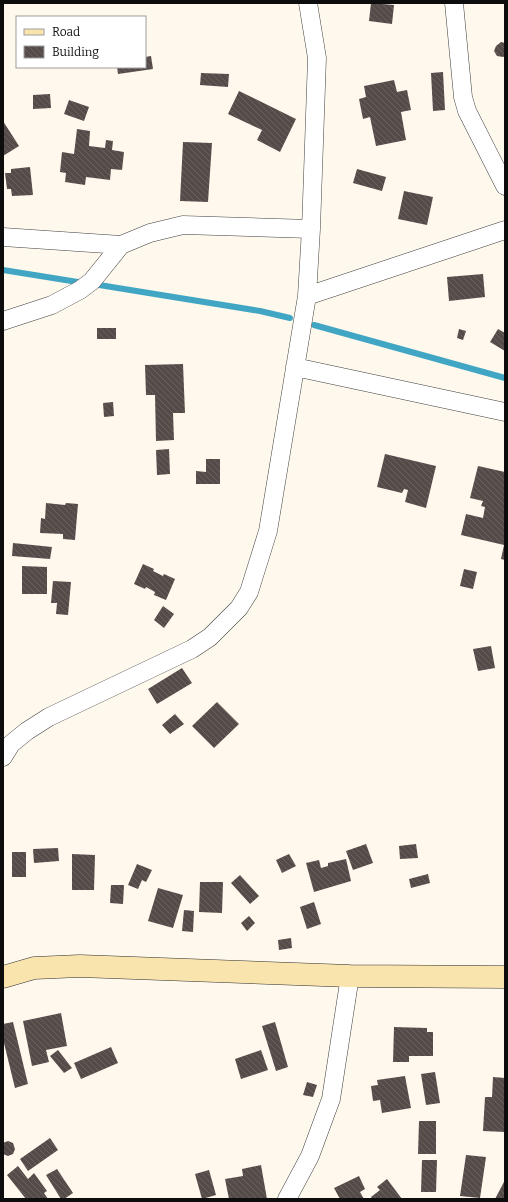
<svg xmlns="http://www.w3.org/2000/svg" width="508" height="1202" font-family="Bitter,serif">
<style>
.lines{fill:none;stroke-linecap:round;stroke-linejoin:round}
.stream{stroke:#41a6c4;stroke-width:6}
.building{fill:url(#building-back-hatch)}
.street-casing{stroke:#404040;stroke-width:19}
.secondary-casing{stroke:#2f2f2f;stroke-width:23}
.street{stroke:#fff;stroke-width:18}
.secondary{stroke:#fae4ad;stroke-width:22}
</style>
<defs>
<pattern id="building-back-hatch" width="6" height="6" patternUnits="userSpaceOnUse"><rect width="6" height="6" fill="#554c4a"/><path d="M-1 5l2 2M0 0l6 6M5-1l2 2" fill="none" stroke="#686160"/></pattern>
</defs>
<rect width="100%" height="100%" fill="#fef8ed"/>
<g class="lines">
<path class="stream" d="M3,270L84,283
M93,284L260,311L290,318
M314,325L505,378"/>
</g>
<path class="building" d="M371,3L394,5L392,24L369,21Z
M501,42L505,43V56L503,57L497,56L494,51L496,46Z
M151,56L153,69L118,74L117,67H145V57Z
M443,72L445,110L433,111L431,73Z
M201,73L229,74L228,87L200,85Z
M394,80L397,92L407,90L411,110L401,112L406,140L376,146L370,117L363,119L359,99L366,97L364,86Z
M239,91L296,119L280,152L257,140L262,130L228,114Z
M50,94L51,108L33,109V95Z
M69,100L89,107L84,121L64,114Z
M3,121L19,146L3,156Z
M77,129L90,131L89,146L105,148L106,140L113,141L112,150L124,152L122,170L111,169L110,180L86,177L85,185L65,182L66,173L60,172L62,152L74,154Z
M183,142L212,143L208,202L180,201Z
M30,167L33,195L12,196L11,189H7L5,173H11V169Z
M357,169L386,177L382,191L353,183Z
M404,191L433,197L427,225L398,219Z
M483,274L485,297L449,301L447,277Z
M97,328H116V339H97Z
M459,329L466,331L463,340L457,338Z
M498,329L505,333V351L490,342Z
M183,364L185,413H173L174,440L156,441L155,395H146L145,365Z
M113,402L114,416L104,417L103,403Z
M169,449L170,474L157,475L156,450Z
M385,454L436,466L426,508L405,502L408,490L404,489L402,493L377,487Z
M206,459H220V484H196V471L206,472Z
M478,466L505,472V560L501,559L504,545L461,535L466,514L483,518L485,507L481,506L483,501L470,498Z
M46,503L65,505L66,503L78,504L75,540L63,539V534L40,533L41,518L45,519Z
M13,543L52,547L50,559L12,556Z
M143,564L154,569L153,571L163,576L164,574L175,579L166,600L154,595L155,592L146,587L145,589L134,584Z
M22,566L47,567V594H22Z
M464,569L477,572L473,589L460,586Z
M53,581L71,582L68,615L56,614L57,603H51Z
M163,606L174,614L164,628L154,620Z
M491,646L495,668L478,671L473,649Z
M182,668L192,683L157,704L148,689Z
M217,702L239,724L214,748L192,726Z
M175,714L184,724L170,734L162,725Z
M366,844L373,863L353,870L346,851Z
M416,844L418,858L400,859L399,846Z
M58,848L59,861L34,863L33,849Z
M12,852H26V877H12Z
M72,854L95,855L94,890H72Z
M289,854L296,866L282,873L276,860Z
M346,859L351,881L314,892L306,863L319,860L321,868L328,866V863Z
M137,864L152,870L146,882L142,880L138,889L128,885Z
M428,874L430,883L411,888L409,879Z
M240,875L259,896L250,904L231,883Z
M200,882H223L222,913L199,912Z
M111,885H124L123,904L110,903Z
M158,888L183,895L173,928L148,921Z
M314,902L321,924L307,929L300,907Z
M184,910L194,911L193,932L182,931Z
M249,916L255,923L247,931L241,923Z
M291,938L292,948L279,950L278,940Z
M61,1013L67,1046L46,1050L49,1062L32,1066L23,1021Z
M13,1022L28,1084L15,1088L3,1039V1024Z
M275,1022L288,1067L276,1071L262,1026Z
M394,1027L427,1028V1032H433V1056H409V1062H393Z
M111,1047L118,1063L81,1079L74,1063Z
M58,1050L72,1068L64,1073L50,1056Z
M261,1050L268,1070L241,1079L235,1059Z
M435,1072L440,1103L426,1105L421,1074Z
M405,1076L411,1108L382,1113L380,1100L373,1101L371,1086L378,1085L377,1080Z
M493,1077L505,1078V1132L483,1131L485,1097H492Z
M307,1082L317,1085L313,1097L303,1095Z
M419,1121H436V1154H418Z
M50,1138L58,1150L28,1171L20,1159Z
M8,1141L13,1143L15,1149L13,1154L8,1156L3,1154V1143Z
M466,1155L486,1157L480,1198L460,1196Z
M422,1160H437L436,1192H421Z
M261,1165L267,1199H229L225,1179L243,1176L242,1169Z
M18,1166L28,1179L34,1173L47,1191L44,1193L48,1199H26L7,1175Z
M57,1169L73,1193L64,1199H61L46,1175Z
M209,1170L216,1195L202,1199L195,1174Z
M359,1176L365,1189L360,1192L364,1199H340L334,1188Z
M387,1179L402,1199H372L371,1197L380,1190L377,1187Z
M505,1180V1199H495Z"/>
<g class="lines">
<defs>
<path id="street" d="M454,3L463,97L467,111L505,186
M3,237L121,245
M307,296L505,230
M3,321L52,305L80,290L92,281L121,245L150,233L183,225L311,229
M295,367L505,412
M3,757L11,744L27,731L49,717L192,649L210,637L239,608L249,592L268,531L307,296L311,229L317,58L308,3
M287,1199L310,1156L331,1099L350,976"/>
<path id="secondary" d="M3,977L34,968L80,966L350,976L505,977"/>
</defs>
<use href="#street" class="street-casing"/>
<use href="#secondary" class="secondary-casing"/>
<use href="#street" class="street"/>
<use href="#secondary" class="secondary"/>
</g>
<rect width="508" height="1202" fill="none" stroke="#0d0d0d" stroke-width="8"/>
<rect x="16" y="16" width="130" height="52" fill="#ffffff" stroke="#9e9e9e"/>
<rect x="24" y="29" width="20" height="6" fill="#fae4ad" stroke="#9e9e9e"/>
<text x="52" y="36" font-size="12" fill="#0d0d0d">Road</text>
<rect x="24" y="46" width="20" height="12" fill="url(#building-back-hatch)" stroke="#9e9e9e"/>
<text x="52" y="56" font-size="12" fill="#0d0d0d">Building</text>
</svg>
